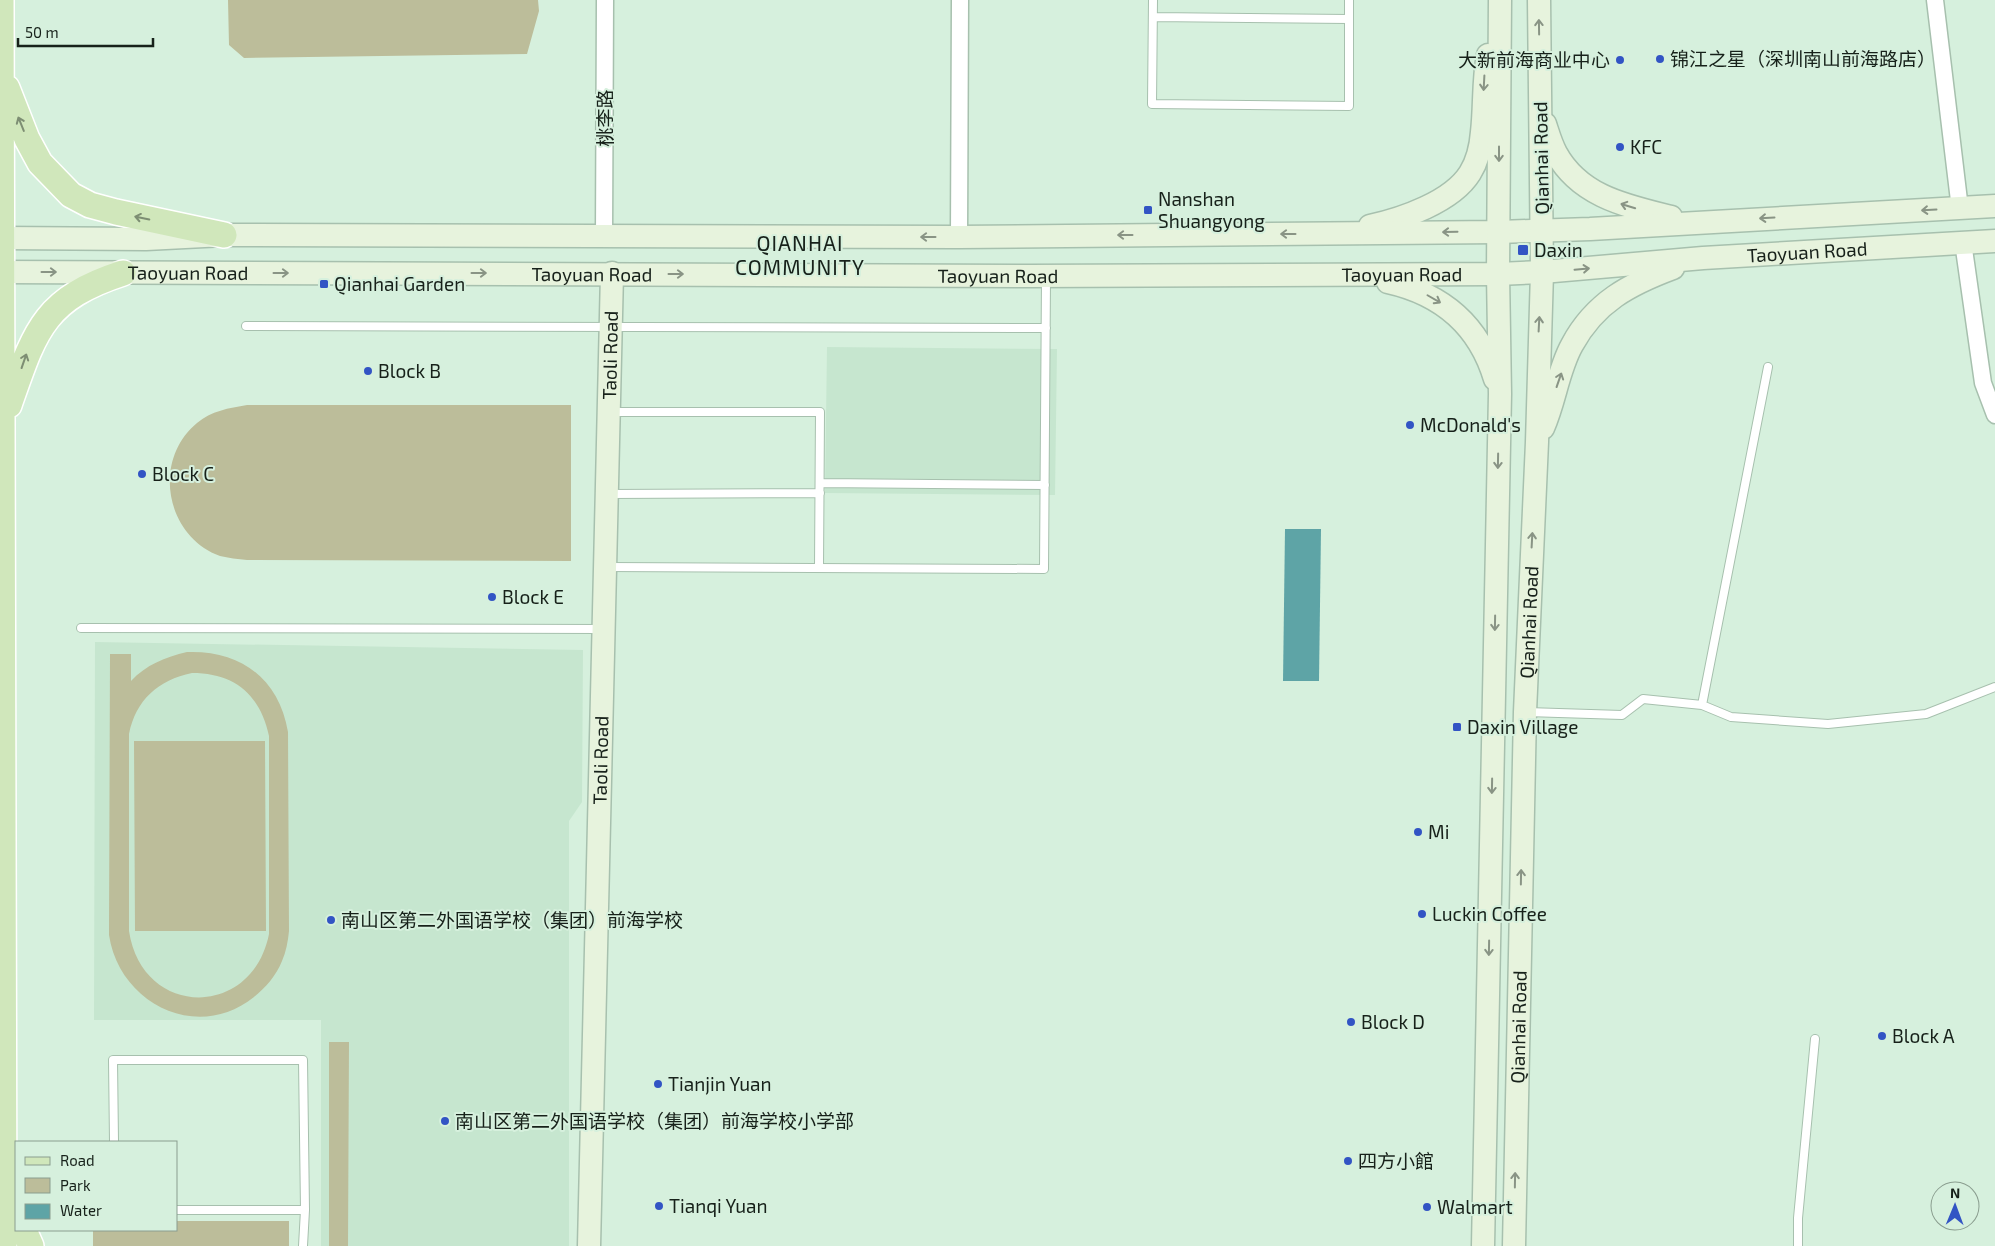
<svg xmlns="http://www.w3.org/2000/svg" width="1995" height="1246" font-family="'Exo 2','Noto Sans SC',sans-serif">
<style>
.built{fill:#c6e6cf}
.green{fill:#bcbd9a;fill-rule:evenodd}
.water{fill:#5ea4a6}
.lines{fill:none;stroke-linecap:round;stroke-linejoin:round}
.lane-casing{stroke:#a7c0ae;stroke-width:10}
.street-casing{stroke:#a7c0ae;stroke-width:19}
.secondary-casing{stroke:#a7c0ae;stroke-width:25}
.primary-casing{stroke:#fff;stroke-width:28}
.lane{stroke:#fff;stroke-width:8}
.street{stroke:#fff;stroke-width:16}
.secondary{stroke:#e7f3dd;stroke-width:22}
.primary{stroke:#d0e7bb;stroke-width:25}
.oneway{stroke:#899485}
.oneway2{stroke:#7d8e73}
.poi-dot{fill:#3254c4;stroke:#d6f0dd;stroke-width:2}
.labels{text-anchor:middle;stroke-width:4;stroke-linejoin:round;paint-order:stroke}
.poi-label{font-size:19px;fill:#17211a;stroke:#d6f0dd;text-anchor:start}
.street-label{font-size:19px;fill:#17211a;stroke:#d6f0dd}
.quarter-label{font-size:21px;letter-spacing:1px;fill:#17211a;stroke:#d6f0dd}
</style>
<rect width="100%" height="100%" fill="#d6f0dd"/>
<path class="built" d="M827,347L1057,349L1055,495L825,493Z
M95,642L583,650L582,802L569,821V1246H321V1020H94Z"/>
<path class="green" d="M228,0H538L539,11L527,54L244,58L229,45Z
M247,405H571V561L247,560C238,559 228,558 220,556C165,536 152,460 197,423C211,411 229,408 247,405Z
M187,652C241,650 279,679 288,732L289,931C288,941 286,952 282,961C276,976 266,987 254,997C197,1043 119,1003 109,935L110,654H131V681C146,665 165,657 187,652ZM192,673C234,673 260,694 269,736V934C252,1020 142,1018 129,931V734C136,700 158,680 192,673Z
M134,741H265L266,931H135Z
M329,1042H349L348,1246H329Z
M176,1221H289V1246H93V1230H176Z"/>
<path class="water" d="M1285,529H1321L1319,681H1283Z"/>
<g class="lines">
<defs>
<path id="lane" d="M1153,0L1152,104L1349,106V0
M1153,17L1349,19
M246,326L1046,328
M611,412H820L819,568
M820,483L1045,485
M609,494L820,493
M606,567L1044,569L1046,278
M81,628L602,629
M1702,705L1731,717L1828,724L1926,714L1995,687
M1527,712L1622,715L1643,699L1702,705L1768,367
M114,1142L113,1060H303L305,1210L303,1246
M176,1210H305
M1798,1246V1218L1815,1039"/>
<path id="street" d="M1935,0L1960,209
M604,236L605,0
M959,237L960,0
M1963,242L1983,383L1995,415"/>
<g id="secondary">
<path d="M1545,124C1548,133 1551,144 1556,153C1580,197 1627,206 1671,217"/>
<path d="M1370,226C1402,219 1452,202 1470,173C1477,162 1481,145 1482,132C1485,106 1483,81 1488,55"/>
<path d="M0,238L146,239L224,235L959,237L1499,232L1590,229L1995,206"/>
<path id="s1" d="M0,272L1030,276L1498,274L1542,272L1703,258L1995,241"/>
<path d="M1388,282C1442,294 1479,325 1495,379"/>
<path d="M1543,428C1555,401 1558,370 1572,345C1595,302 1630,284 1673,268"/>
<path id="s2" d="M589,1246L612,273"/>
<path d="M1483,1246L1500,394L1498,274L1500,0"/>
<path id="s3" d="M1514,1246L1525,712L1537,442L1542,272L1539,0"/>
</g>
<path id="primary" d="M1,0L4,1246
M7,88L27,139L40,163L71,195L90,205L116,212L224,235
M9,405C35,331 43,299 123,273
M24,1230L31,1246"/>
</defs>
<use href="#lane" class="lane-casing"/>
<use href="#street" class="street-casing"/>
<use href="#secondary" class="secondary-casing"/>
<use href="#primary" class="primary-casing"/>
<use href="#lane" class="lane"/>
<use href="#street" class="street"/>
<use href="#secondary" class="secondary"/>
<use href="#primary" class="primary"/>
</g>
<defs><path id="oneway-shaft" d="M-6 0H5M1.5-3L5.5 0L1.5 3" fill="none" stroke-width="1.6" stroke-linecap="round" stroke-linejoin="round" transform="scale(1.25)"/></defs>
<g class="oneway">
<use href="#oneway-shaft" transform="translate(1539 27) rotate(-91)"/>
<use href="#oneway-shaft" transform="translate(1484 83) rotate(93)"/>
<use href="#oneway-shaft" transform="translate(1499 154) rotate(90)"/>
<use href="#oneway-shaft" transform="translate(1628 206) rotate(-163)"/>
<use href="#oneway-shaft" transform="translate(1929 210) rotate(177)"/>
<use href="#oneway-shaft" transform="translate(1767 218) rotate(177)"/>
<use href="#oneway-shaft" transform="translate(1450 232) rotate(179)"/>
<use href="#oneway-shaft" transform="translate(1288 234) rotate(180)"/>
<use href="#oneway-shaft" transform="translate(1125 235) rotate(180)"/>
<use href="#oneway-shaft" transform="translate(928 237) rotate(-180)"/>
<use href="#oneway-shaft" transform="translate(1582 269) rotate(-5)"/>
<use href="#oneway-shaft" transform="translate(49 272)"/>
<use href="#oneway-shaft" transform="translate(281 273)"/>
<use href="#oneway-shaft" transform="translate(479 273)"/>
<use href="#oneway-shaft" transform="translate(676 274)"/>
<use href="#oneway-shaft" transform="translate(1434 299) rotate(30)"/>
<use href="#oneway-shaft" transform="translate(1539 324) rotate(-87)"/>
<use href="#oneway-shaft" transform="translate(1559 380) rotate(-71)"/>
<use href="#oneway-shaft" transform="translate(1498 461) rotate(91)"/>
<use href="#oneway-shaft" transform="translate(1532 540) rotate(-87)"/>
<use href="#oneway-shaft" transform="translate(1495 623) rotate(91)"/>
<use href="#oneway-shaft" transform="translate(1492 786) rotate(91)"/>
<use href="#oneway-shaft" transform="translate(1521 877) rotate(-89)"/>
<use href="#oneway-shaft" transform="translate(1489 948) rotate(91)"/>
<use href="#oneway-shaft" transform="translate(1515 1180) rotate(-89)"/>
</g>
<g class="oneway2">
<use href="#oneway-shaft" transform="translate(21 124) rotate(-112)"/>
<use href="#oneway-shaft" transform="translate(142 218) rotate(-168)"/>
<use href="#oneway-shaft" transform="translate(24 361) rotate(-71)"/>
</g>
<g class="poi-dot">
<circle cx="1660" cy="59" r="5"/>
<circle cx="1620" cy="60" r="5"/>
<circle cx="1620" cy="147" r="5"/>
<rect x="1143" y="205" width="10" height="10" rx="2.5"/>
<rect x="1517" y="244" width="12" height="12" rx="2.5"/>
<rect x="319" y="279" width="10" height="10" rx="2.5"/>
<circle cx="368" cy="371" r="5"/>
<circle cx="1410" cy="425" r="5"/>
<circle cx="142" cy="474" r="5"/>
<circle cx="492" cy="597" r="5"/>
<rect x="1452" y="722" width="10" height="10" rx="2.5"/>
<circle cx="1418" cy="832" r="5"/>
<circle cx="1422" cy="914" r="5"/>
<circle cx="331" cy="920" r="5"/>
<circle cx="1351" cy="1022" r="5"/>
<circle cx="1882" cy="1036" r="5"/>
<circle cx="658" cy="1084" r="5"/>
<circle cx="445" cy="1121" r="5"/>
<circle cx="1348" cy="1161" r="5"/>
<circle cx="659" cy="1206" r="5"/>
<circle cx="1427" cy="1207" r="5"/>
</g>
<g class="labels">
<g class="poi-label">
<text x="1670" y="66">锦江之星（深圳南山前海路店）</text>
<text x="1610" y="67" text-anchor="end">大新前海商业中心</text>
<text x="1630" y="154">KFC</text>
<text x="1158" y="206">Nanshan<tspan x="1158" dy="22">Shuangyong</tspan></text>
<text x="1534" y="257">Daxin</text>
<text x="334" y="291">Qianhai Garden</text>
<text x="378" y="378">Block B</text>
<text x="1420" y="432">McDonald's</text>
<text x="152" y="481">Block C</text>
<text x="502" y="604">Block E</text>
<text x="1467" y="734">Daxin Village</text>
<text x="1428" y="839">Mi</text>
<text x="1432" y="921">Luckin Coffee</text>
<text x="341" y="927">南山区第二外国语学校（集团）前海学校</text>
<text x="1361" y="1029">Block D</text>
<text x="1892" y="1043">Block A</text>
<text x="668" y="1091">Tianjin Yuan</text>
<text x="455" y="1128">南山区第二外国语学校（集团）前海学校小学部</text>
<text x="1358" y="1168">四方小館</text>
<text x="669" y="1213">Tianqi Yuan</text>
<text x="1437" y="1214">Walmart</text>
</g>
<g class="street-label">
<text transform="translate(605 118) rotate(-90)" y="7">桃李路</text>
<text transform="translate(1541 158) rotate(-91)" y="7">Qianhai Road</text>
<text dy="7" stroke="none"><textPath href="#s1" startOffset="1808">Taoyuan Road</textPath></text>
<text dy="7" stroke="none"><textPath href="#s1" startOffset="188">Taoyuan Road</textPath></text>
<text dy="7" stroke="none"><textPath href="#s1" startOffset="592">Taoyuan Road</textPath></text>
<text dy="7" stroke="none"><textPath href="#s1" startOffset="1402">Taoyuan Road</textPath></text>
<text dy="7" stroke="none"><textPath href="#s1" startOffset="998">Taoyuan Road</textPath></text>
<text dy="7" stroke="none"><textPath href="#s2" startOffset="891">Taoli Road</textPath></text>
<text dy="7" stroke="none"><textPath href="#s3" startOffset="624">Qianhai Road</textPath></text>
<text dy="7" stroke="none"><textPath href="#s2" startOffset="486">Taoli Road</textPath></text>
<text dy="7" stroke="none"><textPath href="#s3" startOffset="219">Qianhai Road</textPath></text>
</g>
<g class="quarter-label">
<text x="800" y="251">QIANHAI<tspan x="800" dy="24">COMMUNITY</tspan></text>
</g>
</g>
<rect x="15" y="1141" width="162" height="90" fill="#d6f0dd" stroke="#8a9d8f"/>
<rect x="25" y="1157" width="25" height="8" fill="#d0e7bb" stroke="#8a9d8f"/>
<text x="60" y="1166" font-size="15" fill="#17211a">Road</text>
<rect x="25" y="1178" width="25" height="15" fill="#bcbd9a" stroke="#8a9d8f"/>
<text x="60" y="1191" font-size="15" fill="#17211a">Park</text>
<rect x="25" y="1204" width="25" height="15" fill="#5ea4a6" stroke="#8a9d8f"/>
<text x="60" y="1216" font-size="15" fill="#17211a">Water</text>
<g transform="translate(1955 1206) rotate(1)"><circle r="24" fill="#d6f0dd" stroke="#8a9d8f"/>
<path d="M0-4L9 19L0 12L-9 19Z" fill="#3254c4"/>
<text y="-8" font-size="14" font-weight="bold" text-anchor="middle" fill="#17211a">N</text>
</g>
<path d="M18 38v8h135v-8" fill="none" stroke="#17211a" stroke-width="2.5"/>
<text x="25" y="38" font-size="15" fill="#17211a" stroke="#d6f0dd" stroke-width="4" paint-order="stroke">50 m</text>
</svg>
